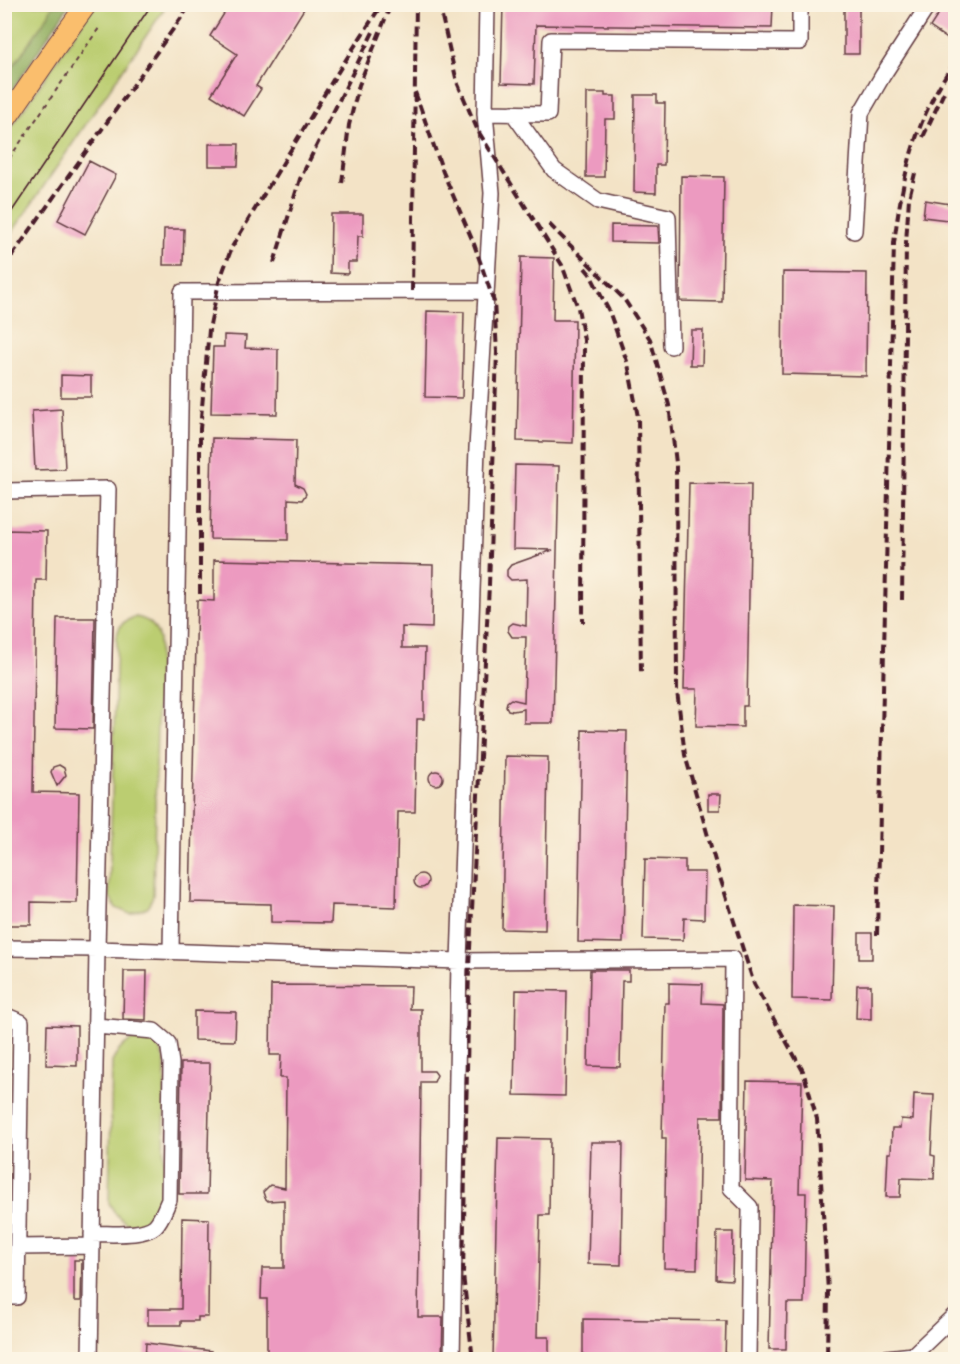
<svg xmlns="http://www.w3.org/2000/svg" width="960" height="1364" font-family="Caveat,sans-serif">
<style>
.green{fill:#bbcd71;stroke:#82764e;stroke-width:1.5}
.forest{fill:#94b063;stroke:#6f6847;stroke-width:1.5}
.building{fill:#ec9ac0}
.lines{fill:none;stroke-linecap:round;stroke-linejoin:round}
.minor-casing{stroke:#633c42;stroke-width:18}
.major-casing{stroke:#633c42;stroke-width:22}
.path{stroke:#633c42;stroke-width:2;stroke-dasharray:4.5 4.5;stroke-linecap:butt}
.minor{stroke:#fff;stroke-width:15}
.major{stroke:#fabe6d;stroke-width:20}
.tram{stroke:#4a1f2b;stroke-width:1.5}
.rail{stroke:#4a1f2b;stroke-width:4;stroke-dasharray:9 4.5;stroke-linecap:butt}
</style>
<rect width="100%" height="100%" fill="#fcf5e5"/>
<filter id="ink" filterUnits="userSpaceOnUse"><feTurbulence type="fractalNoise" baseFrequency=".0167" numOctaves="2"/><feDisplacementMap in="SourceGraphic" scale="12" xChannelSelector="R" yChannelSelector="G"/><feConvolveMatrix kernelMatrix="1 2 1 2 8 2 1 2 1" color-interpolation-filters="sRGB"/></filter>
<filter id="wash" filterUnits="userSpaceOnUse"><feTurbulence type="fractalNoise" baseFrequency=".008" numOctaves="4" result="noise"/><feDisplacementMap in="SourceGraphic" scale="24" xChannelSelector="R" yChannelSelector="G"/><feGaussianBlur stdDeviation="1.35" result="paint"/><feColorMatrix in="noise" values="0 0 0 0 0 0 0 0 0 0 0 0 0 0 0 0 0 1.4 0 .05"/><feComposite in="paint" operator="in"/></filter>
<g filter="url(#wash)">
<rect width="100%" height="100%" fill="#f3e3c6"/>
<path class="green" d="M5,5H69L5,99Z
M94,5H167L5,243V137Z
M136,617C150,620 155,625 159,639L153,896L148,907L130,914L116,908L109,895L117,636C119,624 125,620 136,617Z
M138,1037C156,1040 158,1045 165,1061L164,1202C152,1220 149,1224 127,1224L115,1213L109,1203L112,1062C119,1049 124,1043 138,1037Z"/>
<path class="forest" d="M53,5H69L5,101V78L48,16Z"/>
<g id="blocks">
<path class="building" d="M230,4H307L256,86L261,89L244,116L211,95L237,54L210,36Z
M503,4H773L772,28L536,25L534,84L501,83Z
M844,4H859V54H844Z
M945,4H956V31L949,40L930,27Z
M587,93H605V96H615V119H605L604,177H586Z
M635,95H657V103H665L664,165H656V193L634,192Z
M209,144H239L238,166H209Z
M89,161L116,175L85,234L58,220Z
M681,176L724,177L722,302L680,301Z
M925,200L956,205V221L923,217Z
M331,214H363V236H358L357,262H348V274L330,273Z
M611,225L658,226L659,243L611,242Z
M164,229H184L183,265H163Z
M521,257L554,258L553,320H575L573,443L517,441Z
M783,272L867,273L866,376L782,374Z
M427,311L464,312L462,398L425,397Z
M691,330H703L702,365H690Z
M224,335L246,336L245,348L278,349L277,414L211,413L213,347H224Z
M61,375L91,376V397H61Z
M62,409L65,469L35,470L32,411Z
M212,438L296,440L295,484L303,488L306,494L302,500L288,499V540L210,539Z
M515,465L559,466L553,723H524V709L513,711L508,710L506,706L507,702L511,699L524,702L526,637H512L508,631L509,626L513,623L526,626L527,579L511,580L507,576V570L511,565L553,550L513,549Z
M689,483L751,484L747,706H743V727L696,726L697,689H684Z
M4,530L47,531L46,580H36L33,792L79,793L77,903L31,902V925H4Z
M214,560L433,565L432,628L402,627V648H425L424,682V719H417L415,812H398L396,907L332,905L331,923L271,922V904L190,902L197,600L214,601Z
M57,618H95L93,729L55,728Z
M582,730L627,731L623,943L578,942Z
M505,756L548,757L545,930L502,929Z
M59,765L64,768L66,775L57,786L51,772L53,767Z
M429 778a7 7 0 1 1 14 0a7 7 0 1 1-14 0Z
M708,794H721L720,810H708Z
M645,859L685,860V872H705L704,919L684,918L683,940L643,939Z
M414 881a7 7 0 1 1 14 0a7 7 0 1 1-14 0Z
M793,905L834,906L832,1000L792,999Z
M859,933H872V959H859Z
M590,970H629V981H622L620,1067L588,1066Z
M124,971H147L146,1020L123,1019Z
M669,983L703,984L702,1003L723,1004L722,1117H700L697,1269L664,1268L666,1138H662L665,1003H669Z
M271,985L411,986L410,1009H421V1071H434L437,1075L434,1082H421L418,1317H443L442,1359H267V1299H261L262,1268H284V1200L268,1201L265,1198L263,1192L270,1185L285,1188L286,1078H280L281,1055H270Z
M857,985H871V1019L856,1018Z
M516,990L567,991L565,1096L514,1095Z
M194,1011L236,1012L235,1041L194,1040Z
M47,1025L77,1026V1066L46,1065Z
M181,1063H210L207,1194H179Z
M747,1081L802,1082L799,1193H806L804,1303H787L786,1349H769L773,1181L745,1180Z
M914,1094L934,1095L931,1155L935,1156L934,1179L901,1178L900,1197H886L888,1153H891L892,1128H900L901,1119L913,1120Z
M498,1138L550,1139L549,1215H540L537,1337H549V1359H493Z
M591,1142H623L621,1265L588,1264Z
M182,1218L209,1219L208,1317H198V1321H181V1325H148V1309H181Z
M717,1232H733L732,1280L716,1279Z
M74,1260H82L81,1301H74Z
M583,1319L726,1321L725,1359H583Z
M146,1343L211,1351L210,1359H145Z"/>
</g>
</g>
<g filter="url(#ink)">
<use href="#blocks" fill-opacity="0" stroke="#633c42" stroke-width="1.5"/>
<g class="lines">
<defs>
<path id="minor" d="M487,4L485,113L492,193L477,448L459,961L733,959L731,1188L750,1207L748,1360
M485,113L548,114L551,40L800,42V4
M513,113L554,170L598,201L668,217L671,346
M854,231L861,113L883,75L929,4
M4,491L108,489L97,949L4,948
M171,951L182,292L486,291
M4,1015L21,1022L17,1297H4
M92,1234C109,1233 142,1237 155,1226C162,1219 165,1208 169,1200L171,1063L168,1043L154,1031L96,1026
M18,1247L92,1246
M90,1360L97,949L459,961L452,1360
M869,1360L913,1355L956,1314"/>
<path id="major" d="M4,122L57,45L87,4"/>
</defs>
<use href="#minor" class="minor-casing"/>
<use href="#major" class="major-casing"/>
<path class="path" d="M4,166L99,28"/>
<use href="#minor" class="minor"/>
<use href="#major" class="major"/>
<path class="tram" d="M4,223L152,4"/>
<path class="rail" d="M439,4L457,82L478,131L562,265L578,308L584,340L583,623
M415,92L443,172L474,244L494,302L497,352L489,585L469,967L463,1275L473,1360
M923,137L945,90
M342,183L349,125L359,85L391,4
M549,224L624,299L650,339L669,405L676,463L677,691L685,755L717,868L754,984L803,1071L817,1119L828,1291L827,1360
M274,263L300,179L373,32
M4,267L191,4
M585,268L590,274L609,311L628,364L638,417L641,674
M412,291L416,4
M200,594V429L209,330L219,282L232,247L336,75L382,4
M902,600L906,243L909,198L916,169
M877,935L894,243C903,174 915,118 956,60"/>
</g>
</g>
<rect width="960" height="1364" fill="none" stroke="#fcf5e5" stroke-width="24"/>
</svg>
